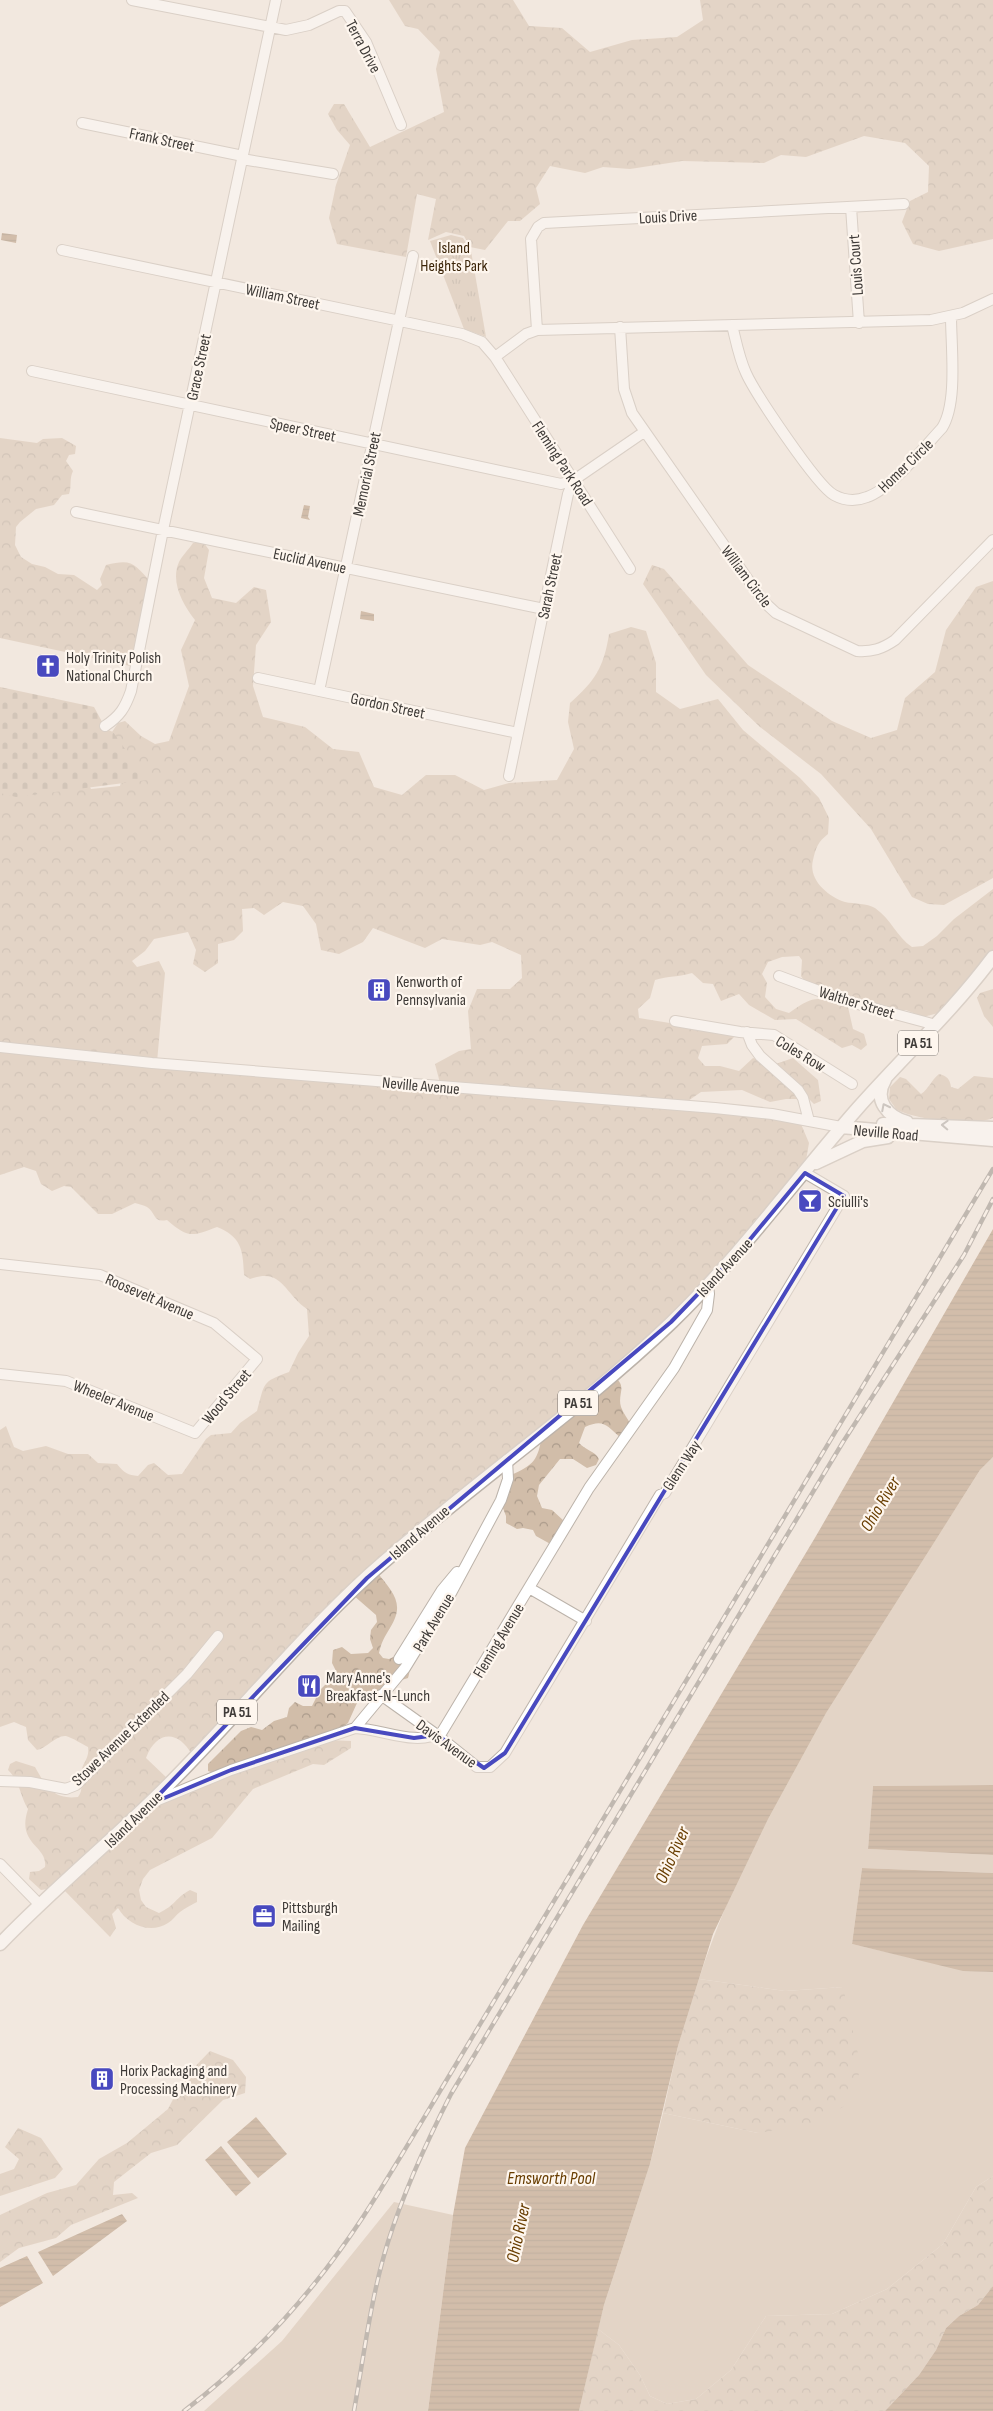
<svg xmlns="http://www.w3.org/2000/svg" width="993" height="2411" font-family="'Sofia Sans Condensed',sans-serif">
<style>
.grass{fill:#d1bda9}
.forest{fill:url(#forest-crowns)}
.cemetery{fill:url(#cemetery-stones)}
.park{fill:url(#park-tufts)}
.water{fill:url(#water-rules)}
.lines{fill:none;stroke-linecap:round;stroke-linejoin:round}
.minor-casing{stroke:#bcb3aa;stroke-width:12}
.major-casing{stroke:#bcb3aa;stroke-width:15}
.minor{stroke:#fff;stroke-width:10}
.major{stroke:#fff;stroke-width:12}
.rail-casing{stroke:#847e79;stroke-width:4.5}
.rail{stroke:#fef6ee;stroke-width:2.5;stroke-dasharray:8;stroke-linecap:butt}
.oneway{stroke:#9f9d9c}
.marked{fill:none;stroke:#4849bf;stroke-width:4;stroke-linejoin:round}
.labels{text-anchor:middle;stroke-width:4.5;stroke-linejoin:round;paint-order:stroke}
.shield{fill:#fef6ee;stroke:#78736f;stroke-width:1}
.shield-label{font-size:15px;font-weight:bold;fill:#3f3b38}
.street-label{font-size:16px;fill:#3f3b38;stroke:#fef6ee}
.park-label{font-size:16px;fill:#3b2408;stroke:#fef6ee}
.poi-label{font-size:16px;fill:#3f3b38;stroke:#fef6ee;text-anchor:start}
.water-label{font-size:18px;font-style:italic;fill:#683d01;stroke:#fef6ee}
</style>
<defs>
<pattern id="forest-crowns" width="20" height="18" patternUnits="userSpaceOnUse" patternTransform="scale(1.25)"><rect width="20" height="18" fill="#d1bda9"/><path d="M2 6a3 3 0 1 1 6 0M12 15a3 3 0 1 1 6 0" fill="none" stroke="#ab9b8b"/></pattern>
<pattern id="cemetery-stones" width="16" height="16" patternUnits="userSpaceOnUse" patternTransform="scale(1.25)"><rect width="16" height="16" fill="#d1bda9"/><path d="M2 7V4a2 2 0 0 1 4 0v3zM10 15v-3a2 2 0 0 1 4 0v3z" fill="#ab9b8b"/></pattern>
<pattern id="park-tufts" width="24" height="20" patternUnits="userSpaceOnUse" patternTransform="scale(1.25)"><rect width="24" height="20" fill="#d1bda9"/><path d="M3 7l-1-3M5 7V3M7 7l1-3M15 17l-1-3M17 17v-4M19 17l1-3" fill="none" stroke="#ab9b8b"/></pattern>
<pattern id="water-rules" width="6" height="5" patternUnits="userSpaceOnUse" patternTransform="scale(1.25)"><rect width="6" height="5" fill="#aa8a6b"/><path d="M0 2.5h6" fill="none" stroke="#8c7259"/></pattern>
</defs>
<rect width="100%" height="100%" fill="#f2e8df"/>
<path class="grass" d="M993,1457V1785L873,1786L868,1849L993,1855V1873L862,1868L852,1944L963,1970L993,1972V2176L976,2187L943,2244L887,2289L832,2314L766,2316L731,2370L696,2399L667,2404L650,2396L640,2375L619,2345L598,2329L604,2305L650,2164L663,2113L758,2133L843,1987L785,1991L699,1979C757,1799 879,1629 980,1470Z
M394,2202L453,2215L428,2411H204L282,2341Z"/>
<path class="forest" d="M389,0H513L529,26L562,28L590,52L632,40L677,37L703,20L700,0H993V239L939,251L913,244L902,222L910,201L928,192L929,166L905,143L864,136L806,157L781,155L764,163L682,161L630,169L603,167L585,173L550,166L536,188L540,204L520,221H508L485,250L470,247L464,236L446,232L428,240L436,199L417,194L406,257L337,244L329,218L336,185L350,145L337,130L328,114L334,104H344L370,147L444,112L436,69L440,52L418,29L405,26Z
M0,438L37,443L43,439L62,438L76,446L75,454L69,455L66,461L73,471C69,479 72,486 69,494L62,495L54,505L36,509L20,522L16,527L15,545L21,557L32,564L45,567L58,574L74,575L97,590L102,585L100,579L106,565C133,558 134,564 152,583L135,667L0,638Z
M193,543H204L209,550L204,578L212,598L236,603L254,587L266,590L271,622L256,645L253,686L263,717L305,727L333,749L359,752L374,787L402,795L426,775H455L484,790L509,783L557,780L574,749L568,722L570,703C595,681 604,667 609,634L631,627L646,631L656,663V692L680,709L718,699L743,730L800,778L819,798L829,818L828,834C818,842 816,847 813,860C808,879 827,896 845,902C854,904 867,903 875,908C891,919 897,937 912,947L923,946L937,936L954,919L993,889V954L946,1011L923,1017L906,1010L893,1012L808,986L801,976L802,960L799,956L782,957L768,962L762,974L767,983L765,997L776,1009L789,1013C816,994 817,997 848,1007L853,1029L864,1034L867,1045L861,1050L852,1045L842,1048L796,1019L775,1020L749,1005L739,994L721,1001L713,984L703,983L692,973C679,977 668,976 655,980L650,998L638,1009L639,1018L737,1034L727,1044L702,1046L698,1058L705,1066H720L739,1071L753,1058L773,1065L793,1058L818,1080L821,1101L814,1104L809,1099H786L770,1102L742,1090L701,1092L685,1103L440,1083L435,1064L459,1051L471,1049L468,1011L477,989H510L522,978L521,955L492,942L480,945L442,939L425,948L373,928L363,942L339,954L321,950L316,924L303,906L283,902L264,915L254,908L242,909L243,931L234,940L218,944V963L205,972L193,964L196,950L188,932L154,939L145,951L132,961L137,967L159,961L165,973L157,1062L0,1045V770L85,776L91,789L120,786L123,773L130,761L112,732L118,723L125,721L141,736L155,744L169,741L189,686L181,650L195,620C183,605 170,582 179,562C182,556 189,549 193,543Z
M652,565L664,569L748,665L832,721L871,738L897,730L905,698L935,672L946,630L976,587L993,581V878L944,905L928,904L912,897L871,829L821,774L760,727L706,675L643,584Z
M993,989V1027L984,1016L977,998L980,993Z
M0,1049L772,1117L801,1124L809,1143L805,1166L745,1241L665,1323L609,1373L451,1499L192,1755C178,1729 156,1731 146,1758L168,1779L53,1888L41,1890L29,1879L30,1872L39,1871L45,1867C48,1845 16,1845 28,1809C19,1794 21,1783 8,1770L10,1764L16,1761L35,1767C46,1787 54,1800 78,1797C84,1789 80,1783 81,1773C82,1763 90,1758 88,1747C82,1744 73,1738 66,1736C56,1735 47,1748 37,1750L28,1740L26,1727L14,1722L0,1727V1430L6,1426L14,1447L23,1451L46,1446L68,1454H88L98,1463L117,1464C124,1473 128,1475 138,1476L148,1465L154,1463L168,1475L182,1474L206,1439L211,1435L231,1433L240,1423L257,1411C265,1383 261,1382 289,1372L298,1353L309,1336L307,1309C284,1294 283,1267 250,1279L244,1275C243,1251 242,1237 217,1227C191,1237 188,1238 167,1220C153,1223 156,1213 147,1207C144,1205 138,1204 135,1203L112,1214H98L71,1187L64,1186L52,1191L41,1184L36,1171L24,1167L0,1175Z
M939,1074C947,1076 950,1079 951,1087L958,1089L974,1076L993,1078V1118C973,1126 914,1120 896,1109L889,1099L890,1087L900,1077L906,1079L921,1094C929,1089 931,1080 939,1074Z
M614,1377C628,1386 617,1394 621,1407C623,1413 628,1419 631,1425L621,1438C607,1426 604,1418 585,1427L579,1443C585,1450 595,1451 599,1459L596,1465L587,1468L573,1459H560L539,1485L537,1496L542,1508L552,1510L564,1521L554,1546L536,1536L533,1530L523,1528L517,1529L506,1523V1516L501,1503L511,1475C534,1465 538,1460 542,1435Z
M377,1572C392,1592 406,1603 390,1628C385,1636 381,1643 379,1653L383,1658L389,1659L398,1655C408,1662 412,1666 408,1678L392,1683L379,1693L364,1696L357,1703L348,1723L340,1729L331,1730L327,1735L214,1773L208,1771V1764L241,1731L251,1727L262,1730L274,1721L287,1717L289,1708L295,1702L303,1706H312L320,1690L337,1673L332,1663L333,1650L342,1647L351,1654L368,1653L373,1648L370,1639L371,1630L377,1622L376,1615L353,1595Z
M328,1740L351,1741V1748L324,1765L313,1764L253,1789L212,1838L150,1870L143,1879L139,1890L141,1900L146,1907L159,1913C176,1905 175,1898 190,1890L197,1893V1902C191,1905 185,1908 180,1912C176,1915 173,1920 168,1923C150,1935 127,1924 118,1908L112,1914L116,1928L110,1937L63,1889L153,1805L208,1782Z
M699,1979L785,1991L843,1987L861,2067L850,2103L810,2125L758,2133L663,2113L678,2046Z
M210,2051L233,2060L246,2077L245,2093L223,2100L177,2145L151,2153L114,2182L113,2195L132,2193L138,2198L71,2225L56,2238L19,2248L0,2262V2215L47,2193L76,2185L99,2159L127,2143L168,2109L184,2078Z
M18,2128L41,2138L63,2169L55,2178L0,2196V2174L14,2169L19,2159L5,2147Z
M993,2176V2286L978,2305L959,2316L946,2328L936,2350L919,2375L885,2411H579L598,2329L619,2345L640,2375L650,2396L667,2404L696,2399L731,2370L766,2316L832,2314L887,2289L943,2244L976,2187Z"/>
<path class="cemetery" d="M0,687L94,707L106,729L113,732L147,780L16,797L0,793Z"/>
<path class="park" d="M451,235L463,238L471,251L486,337L464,329L430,241Z"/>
<path class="water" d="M2,233L17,235L16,243L1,240Z
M304,505L310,506L308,517L310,520L301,518Z
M361,611L374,614V621L360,619Z
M993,1229V1457L980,1470L826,1713L768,1819L713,1934L678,2046L650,2164L604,2305L579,2411H428L453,2215L465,2148L583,1925L816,1536Z
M993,1785V1855L868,1849L873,1786Z
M862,1868L993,1873V1972L963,1971L852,1944Z
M256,2117L287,2154L258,2178L227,2142Z
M221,2146L251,2183L236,2196L205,2160Z
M122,2214L127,2221L53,2276L38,2252Z
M27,2256L43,2283L0,2307V2268Z
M993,2286V2411H885L919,2375L936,2350L946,2328L959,2316L978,2305Z"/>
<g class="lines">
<defs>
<path id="minor" d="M132,0L286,30L309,25L339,11H345L366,42L401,125
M82,123L243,156
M242,159L333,174
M851,207L859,323
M62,250L462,334L482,342L495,357L630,569
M732,325C736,341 739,358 746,373C755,393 817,486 834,495C845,501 857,501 867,497C890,490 925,446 942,428C958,403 951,347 951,316
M620,327L624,389L632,413L763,601L776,613L857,651C872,652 882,649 895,640L993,540
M537,330L531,239L538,227L544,223L904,204
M495,357L526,334L537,330L931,320L963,313L993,299
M32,371L561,484L574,480
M76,512L544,609
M258,678L518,733
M319,691L413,256
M105,726C120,716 125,708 131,691L163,530L276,0
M509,776L568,494L574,480L644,432
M779,976L843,1000L936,1025
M675,1021L740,1032L774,1035L852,1084
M747,1032L752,1045L760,1056L798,1090L803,1098L809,1121
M0,1047L152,1063L715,1108L772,1114L841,1127
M0,1264L100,1275L214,1323L257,1359L195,1433L66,1381L0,1374
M529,1588L586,1621
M399,1659L442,1590L457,1572
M381,1695L437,1735L477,1767H490L505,1753L660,1495L665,1493L844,1196L805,1173
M355,1728L405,1668L450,1595L501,1500L508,1479L507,1460
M0,1781L30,1782L66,1789L76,1785L187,1674L218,1636
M151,1803L231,1770L355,1728C383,1729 416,1747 442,1732L589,1488L674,1368L707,1310L709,1294L708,1285
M0,1864L40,1905"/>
<path id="major" d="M885,1080C873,1100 888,1117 907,1122
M883,1124L993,1128
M841,1127L993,1140
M816,1163L863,1141L888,1137
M0,1944C56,1886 118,1836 174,1779C240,1712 300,1638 369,1575C467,1487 577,1413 672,1322C740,1256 795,1180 857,1109C902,1058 952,1012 993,957"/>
</defs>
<use href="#minor" class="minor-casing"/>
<use href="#major" class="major-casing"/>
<use href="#minor" class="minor"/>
<use href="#major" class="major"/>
<defs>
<path id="rail" d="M184,2411C254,2358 315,2290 363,2217C392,2172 419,2126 446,2081L993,1169
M354,2411C364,2355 371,2296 388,2242C404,2191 427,2141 451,2094L843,1442L964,1255L993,1199"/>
</defs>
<use href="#rail" class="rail-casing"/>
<use href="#rail" class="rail"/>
</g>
<defs><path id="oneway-chevron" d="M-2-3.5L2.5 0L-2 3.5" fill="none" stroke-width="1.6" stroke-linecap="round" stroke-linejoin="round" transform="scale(1.25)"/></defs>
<g class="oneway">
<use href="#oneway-chevron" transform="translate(885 1107) rotate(-117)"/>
<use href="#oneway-chevron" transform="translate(945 1125) rotate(-178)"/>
</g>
<path d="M0 0H993V2411H0ZM805,1173L844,1196L505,1753L484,1768L437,1735L414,1738L355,1728L231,1770L150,1804L367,1578L671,1322L747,1243Z" fill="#f2e8df" fill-opacity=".55" fill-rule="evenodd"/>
<path class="marked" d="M805,1173L844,1196L505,1753L484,1768L437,1735L414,1738L355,1728L231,1770L150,1804L367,1578L671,1322L747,1243Z"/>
<defs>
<symbol id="church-square" viewBox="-11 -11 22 22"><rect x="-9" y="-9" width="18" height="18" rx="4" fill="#4849bf" stroke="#fef6ee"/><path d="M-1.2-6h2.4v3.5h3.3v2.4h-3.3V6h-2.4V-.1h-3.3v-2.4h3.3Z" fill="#fff"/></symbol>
<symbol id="building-square" viewBox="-11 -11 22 22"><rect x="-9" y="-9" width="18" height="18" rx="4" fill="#4849bf" stroke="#fef6ee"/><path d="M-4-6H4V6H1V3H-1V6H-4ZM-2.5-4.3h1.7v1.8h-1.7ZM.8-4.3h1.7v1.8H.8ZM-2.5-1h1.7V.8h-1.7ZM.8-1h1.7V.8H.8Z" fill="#fff"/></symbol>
<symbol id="bar-square" viewBox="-11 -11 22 22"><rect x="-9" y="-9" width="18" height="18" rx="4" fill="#4849bf" stroke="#fef6ee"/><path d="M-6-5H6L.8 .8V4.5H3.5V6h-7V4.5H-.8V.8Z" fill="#fff"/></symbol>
<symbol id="restaurant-square" viewBox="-11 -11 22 22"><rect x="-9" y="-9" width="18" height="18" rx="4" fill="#4849bf" stroke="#fef6ee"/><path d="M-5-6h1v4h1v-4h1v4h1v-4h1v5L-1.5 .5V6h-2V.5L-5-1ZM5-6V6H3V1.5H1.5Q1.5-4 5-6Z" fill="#fff"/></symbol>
<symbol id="office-square" viewBox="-11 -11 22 22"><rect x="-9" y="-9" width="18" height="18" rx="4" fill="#4849bf" stroke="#fef6ee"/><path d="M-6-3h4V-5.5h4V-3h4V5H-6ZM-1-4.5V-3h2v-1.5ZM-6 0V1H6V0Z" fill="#fff"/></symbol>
</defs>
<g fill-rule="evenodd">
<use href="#church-square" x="34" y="652" width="28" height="28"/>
<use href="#building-square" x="365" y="976" width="28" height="28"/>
<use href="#bar-square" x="796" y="1187" width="28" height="28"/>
<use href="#restaurant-square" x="295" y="1672" width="28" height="28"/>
<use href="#office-square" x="250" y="1902" width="28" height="28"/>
<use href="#building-square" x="88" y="2065" width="28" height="28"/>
</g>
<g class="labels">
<g class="shield">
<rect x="898" y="1030.5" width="40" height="25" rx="4"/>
<rect x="558" y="1390.5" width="40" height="25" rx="4"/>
<rect x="217" y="1699.5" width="40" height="25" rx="4"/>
</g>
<g class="shield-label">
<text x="918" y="1048">PA 51</text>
<text x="578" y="1408">PA 51</text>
<text x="237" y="1717">PA 51</text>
</g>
<g class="street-label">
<text transform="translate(364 46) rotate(62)" y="6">Terra Drive</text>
<text transform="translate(162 139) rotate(12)" y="6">Frank Street</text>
<text transform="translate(668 216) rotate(-3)" y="6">Louis Drive</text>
<text transform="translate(855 265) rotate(-94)" y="6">Louis Court</text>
<text transform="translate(283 296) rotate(12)" y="6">William Street</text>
<text transform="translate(198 367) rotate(-78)" y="6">Grace Street</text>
<text transform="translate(303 429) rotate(12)" y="6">Speer Street</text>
<text transform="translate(563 463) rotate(57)" y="6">Fleming Park Road</text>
<text transform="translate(905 465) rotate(-44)" y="6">Homer Circle</text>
<text transform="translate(366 474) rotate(-78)" y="6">Memorial Street</text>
<text transform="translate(310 560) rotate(12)" y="6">Euclid Avenue</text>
<text transform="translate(747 576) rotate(53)" y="6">William Circle</text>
<text transform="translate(549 586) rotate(-78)" y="6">Sarah Street</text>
<text transform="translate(388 705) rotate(12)" y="6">Gordon Street</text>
<text transform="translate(857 1002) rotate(17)" y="6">Walther Street</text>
<text transform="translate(801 1053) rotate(31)" y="6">Coles Row</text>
<text transform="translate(421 1085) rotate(5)" y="6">Neville Avenue</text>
<text transform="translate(886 1132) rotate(5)" y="6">Neville Road</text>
<text transform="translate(724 1267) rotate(-47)" y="6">Island Avenue</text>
<text transform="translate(150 1296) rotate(23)" y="6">Roosevelt Avenue</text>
<text transform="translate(226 1396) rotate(-50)" y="6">Wood Street</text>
<text transform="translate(114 1400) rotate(22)" y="6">Wheeler Avenue</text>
<text transform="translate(681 1465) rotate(-57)" y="6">Glenn Way</text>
<text transform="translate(419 1532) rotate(-41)" y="6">Island Avenue</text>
<text transform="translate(433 1622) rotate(-59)" y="6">Park Avenue</text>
<text transform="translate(498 1640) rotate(-59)" y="6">Fleming Avenue</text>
<text transform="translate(120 1738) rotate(-44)" y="6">Stowe Avenue Extended</text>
<text transform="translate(447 1743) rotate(36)" y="6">Davis Avenue</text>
<text transform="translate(133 1819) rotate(-44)" y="6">Island Avenue</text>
</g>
<g class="park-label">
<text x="454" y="253">Island<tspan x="454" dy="18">Heights Park</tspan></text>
</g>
<g class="poi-label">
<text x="66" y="663">Holy Trinity Polish<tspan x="66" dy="18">National Church</tspan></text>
<text x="396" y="987">Kenworth of<tspan x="396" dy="18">Pennsylvania</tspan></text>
<text x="828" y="1207">Sciulli's</text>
<text x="326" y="1683">Mary Anne's<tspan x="326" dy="18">Breakfast-N-Lunch</tspan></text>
<text x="282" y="1913">Pittsburgh<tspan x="282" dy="18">Mailing</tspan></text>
<text x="120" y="2076">Horix Packaging and<tspan x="120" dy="18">Processing Machinery</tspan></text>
</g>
<g class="water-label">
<text transform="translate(880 1504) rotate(-59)" y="6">Ohio River</text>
<text transform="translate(672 1855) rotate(-66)" y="6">Ohio River</text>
<text x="551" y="2184">Emsworth Pool</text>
<text transform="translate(518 2233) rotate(-78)" y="6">Ohio River</text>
</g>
</g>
</svg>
